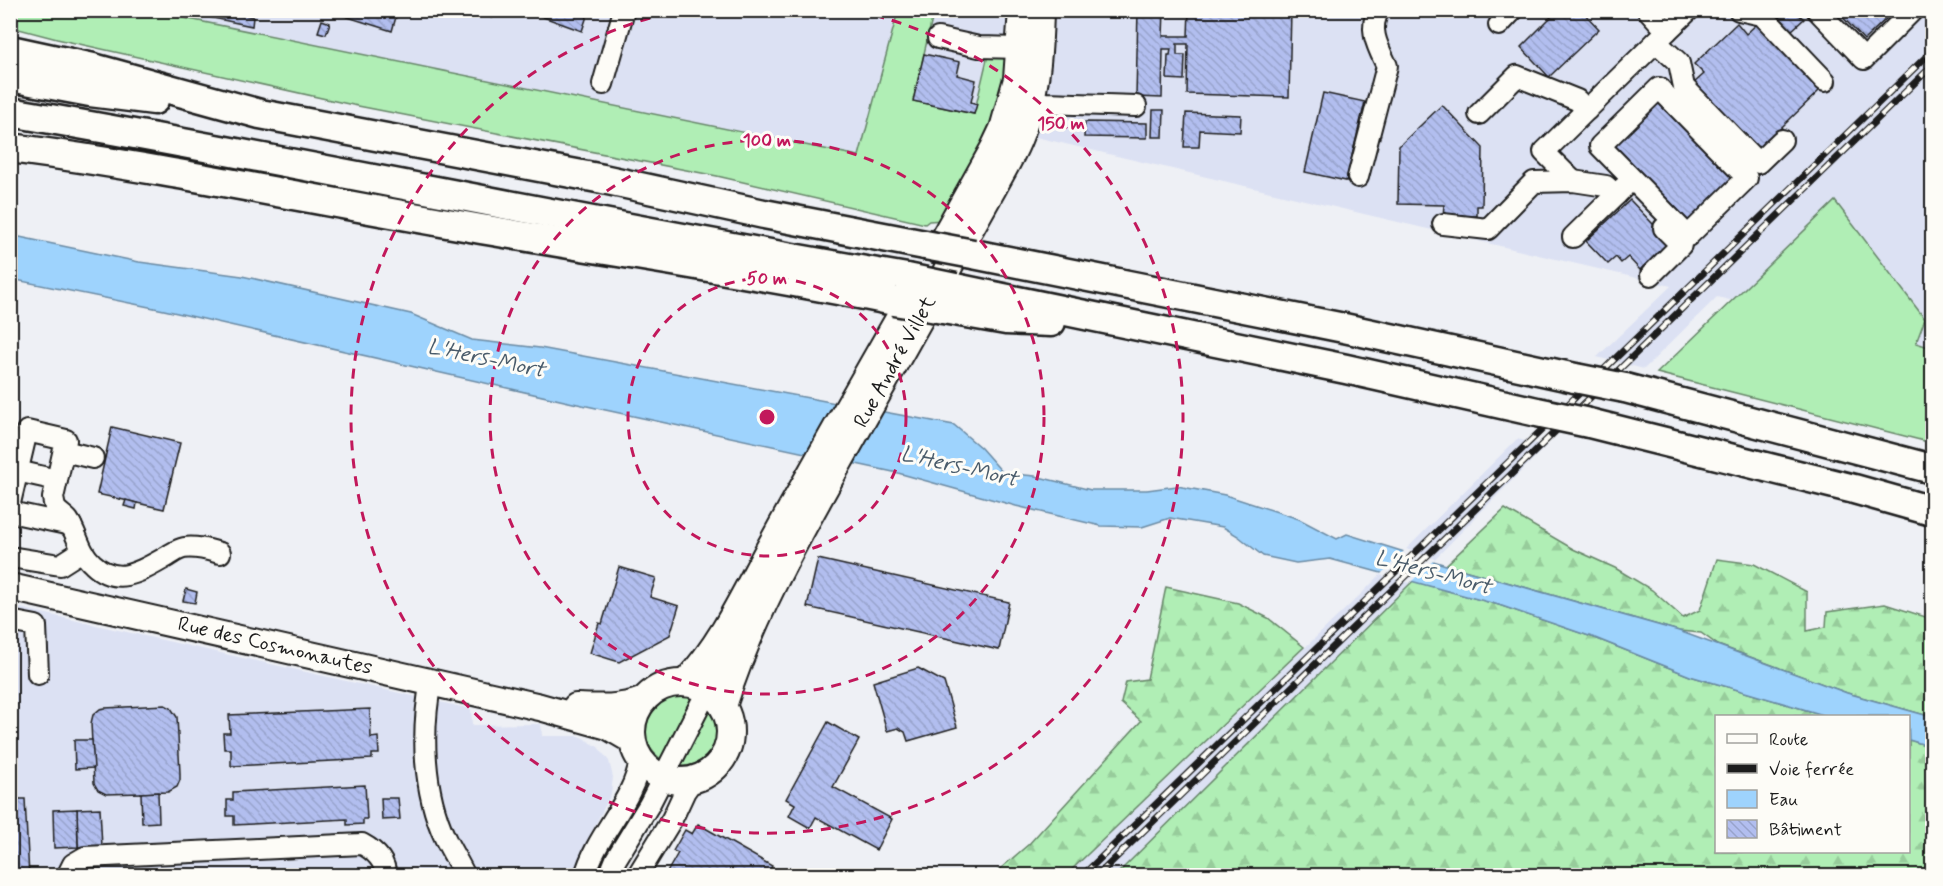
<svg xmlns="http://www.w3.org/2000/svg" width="1943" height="886" font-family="Mynerve,sans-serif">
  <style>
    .built { fill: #dce1f3 }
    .grass { fill: #b0eeb5; stroke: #668568; stroke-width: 1.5 }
    .forest { fill: url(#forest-firs); stroke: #668568; stroke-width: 1.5 }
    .water { fill: #9ed3fd; stroke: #6a8aa3; stroke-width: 1.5 }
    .pier { fill: #eef0f5 }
    .building { fill: url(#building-back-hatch); stroke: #1c1c1c; stroke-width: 1.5 }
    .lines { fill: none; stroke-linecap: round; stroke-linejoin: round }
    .minor-casing { stroke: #1c1c1c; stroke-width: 24 }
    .major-casing { stroke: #1c1c1c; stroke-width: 30 }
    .highway-casing { stroke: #1c1c1c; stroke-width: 33 }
    .minor { stroke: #fdfcf7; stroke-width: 20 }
    .major { stroke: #fdfcf7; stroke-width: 26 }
    .highway { stroke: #fdfcf7; stroke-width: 28 }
    .rail-casing { stroke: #1c1c1c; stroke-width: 7 }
    .rail { stroke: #fdfcf7; stroke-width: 4.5; stroke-dasharray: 14; stroke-linecap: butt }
    .highway-bridge-casing { stroke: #1c1c1c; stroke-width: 33; stroke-linecap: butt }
    .highway-bridge { stroke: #fdfcf7; stroke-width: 28 }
    .ring { fill: none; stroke: #c2185b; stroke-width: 3; stroke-dasharray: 10 8 }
    .labels { text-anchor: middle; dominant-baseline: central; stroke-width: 6; stroke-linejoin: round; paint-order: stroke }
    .street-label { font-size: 21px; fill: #1c1c1c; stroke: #fdfcf7 }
    .water-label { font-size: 22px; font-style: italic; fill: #4a5c6b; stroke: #fdfcf7 }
    .centre { fill: #c2185b; stroke: #fdfcf7; stroke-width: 3 }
    .ring-label { font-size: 18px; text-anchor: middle; font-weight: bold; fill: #c2185b; stroke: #fdfcf7; stroke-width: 6; stroke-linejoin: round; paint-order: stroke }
  </style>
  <defs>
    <pattern id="forest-firs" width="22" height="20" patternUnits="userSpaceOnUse" patternTransform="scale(1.5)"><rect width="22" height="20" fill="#b0eeb5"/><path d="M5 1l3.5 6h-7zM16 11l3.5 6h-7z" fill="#97cc9b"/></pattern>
    <pattern id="building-back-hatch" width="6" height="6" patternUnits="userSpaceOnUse" patternTransform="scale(1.5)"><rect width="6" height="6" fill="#b2beef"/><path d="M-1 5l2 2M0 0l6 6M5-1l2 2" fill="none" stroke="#98a3cc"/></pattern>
  </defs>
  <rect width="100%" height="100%" fill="#eef0f5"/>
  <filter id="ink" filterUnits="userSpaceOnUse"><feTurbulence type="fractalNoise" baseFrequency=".0167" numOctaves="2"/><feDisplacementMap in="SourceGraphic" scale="12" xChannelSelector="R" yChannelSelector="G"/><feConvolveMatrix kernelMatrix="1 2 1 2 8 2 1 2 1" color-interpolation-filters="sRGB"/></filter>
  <g filter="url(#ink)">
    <!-- built -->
    <g class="built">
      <path d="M150 11H1932V348L1717 297 1644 369 1597 357 1671 286 980 124 941 173Z"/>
      <path d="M1517 439 1546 446 1337 658 1115 875 1066 876 1360 595Z"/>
      <path d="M11 606 471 709 472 725 541 724 542 736H580L598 747 609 761 613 777 611 794 583 849 575 875 11 876Z"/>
    </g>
    <!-- grass -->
    <g class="grass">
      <path d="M10 11H150L859 156 898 11H915L933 15 913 101 974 114 988 55 1012 57 1002 110 943 220 929 221 925 224 717 176 353 105 57 39 11 27Z"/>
      <path d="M1835 201 1925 319 1916 343 1932 348V443L1657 373Z"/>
      <path d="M678 695 694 697 664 761C633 742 645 704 678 695Z"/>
      <path d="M708 706C729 735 711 770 674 766Z"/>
    </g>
    <!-- forest -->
    <g class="forest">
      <path d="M1505 509 1573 549 1615 568 1652 590 1683 618 1700 610 1717 559 1754 564 1807 592V631L1826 627 1827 612 1885 604 1932 619V717L1847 693 1718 645 1701 633 1679 631 1446 565Z"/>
      <path d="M1413 581 1499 605 1595 638 1690 676 1827 716H1716V852H1908L1909 740 1932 747V875L1115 876Z"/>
      <path d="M1166 587 1238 603 1268 618 1304 647 1066 875H993L1029 844 1141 721 1121 703 1126 682 1147 679Z"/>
    </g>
    <!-- water -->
    <path class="water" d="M10 235 139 262 242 276 411 314 472 340 540 348 954 425 981 448 1003 473 1035 476 1091 490H1147L1177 486 1225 495 1299 519 1337 539 1347 534 1446 565 1679 631 1847 693 1932 717V747L1909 740 1908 716H1827L1690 676 1595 638 1499 605 1330 559 1296 563 1263 556 1238 536 1223 527 1170 518 1142 527 1101 526 1016 506 898 473 573 403 164 310 11 279Z"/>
    <!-- pier -->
    <path class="pier" d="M1406 549 1435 559 1410 583 1380 575Z"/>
    <!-- building -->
    <g class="building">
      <path d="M175 10H204L203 16Z"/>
      <path d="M209 10H221L253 17 252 26 208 17Z"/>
      <path d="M335 10H398L392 31 335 13Z"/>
      <path d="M471 10H494L492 18Z"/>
      <path d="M524 10H589L582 31Z"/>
      <path d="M1138 10H1164L1163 36H1188L1189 10H1291L1289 97 1187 94 1188 44H1177V55H1185L1184 80 1167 79 1168 55H1170L1171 49H1163L1162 98 1136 97Z"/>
      <path d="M1558 10H1581L1599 29 1549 77 1521 47Z"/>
      <path d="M1771 10H1800L1798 14 1804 19 1791 31Z"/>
      <path d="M1836 10H1895L1864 40Z"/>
      <path d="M322 20 330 23 326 34 318 32Z"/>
      <path d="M1737 23 1746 34 1757 24 1820 90 1758 150 1694 83 1704 74 1694 64Z"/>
      <path d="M924 54 960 62 957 75 976 80 971 102 977 104 974 114 913 101Z"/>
      <path d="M1323 93 1365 102 1346 181 1305 172Z"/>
      <path d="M1659 98 1737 179 1688 225 1611 145Z"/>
      <path d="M1442 105 1483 148 1482 206H1477V216H1443L1444 205 1398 204 1399 146Z"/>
      <path d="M1153 110H1164L1163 137H1152Z"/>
      <path d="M1186 113 1241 115 1240 132 1200 130 1199 147H1184Z"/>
      <path d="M1085 122 1147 123V138L1084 137Z"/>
      <path d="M1630 200 1673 245 1651 266 1648 262 1640 270 1628 257 1621 263 1616 257 1608 264 1586 241Z"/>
      <path d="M112 427 180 443 164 509 97 494Z"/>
      <path d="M126 500 137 503 136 509 124 506Z"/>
      <path d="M818 559 1009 602 999 650 807 607Z"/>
      <path d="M619 567 656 578 650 597 679 606 670 635 619 662 590 653 599 623 602 624Z"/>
      <path d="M186 589 197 592 195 603 183 601Z"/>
      <path d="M918 668 944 682 957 727 908 741 905 732 898 728 887 731 873 682Z"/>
      <path d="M165 705 171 708 177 717 180 773V780L177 787 168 792 141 793 106 794 98 790 94 783 91 723 93 715 100 709 105 708Z"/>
      <path d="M370 709 371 738 378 737 379 754H372V759L231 766V749H224L223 733H230L229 715Z"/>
      <path d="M828 722 859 740 833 787 892 819 876 850 816 817 810 828 789 816 795 804 786 799Z"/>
      <path d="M74 740H92L94 768 75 769Z"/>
      <path d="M365 785 367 819H363V824L347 825V819L234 825V816H227V800H233V792Z"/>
      <path d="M158 792 159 822 142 823 141 793Z"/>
      <path d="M381 798H398L400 819 382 820Z"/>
      <path d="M10 799H25L29 876H10Z"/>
      <path d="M100 808 102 847H78L77 809Z"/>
      <path d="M77 809 78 847 54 848 53 810Z"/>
      <path d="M698 824 772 866 767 876H717L708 871 705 876H665L678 853 673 851 685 830 692 834Z"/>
      <path d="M371 869V876H266V874Z"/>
    </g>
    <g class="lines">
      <defs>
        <g id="minor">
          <path d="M1739 10 1762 15 1825 81"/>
          <path d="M1817 10 1864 59 1913 10"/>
          <path d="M1499 25 1513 10"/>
          <path d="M1667 31 1689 10"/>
          <path d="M938 38 979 47 1020 48"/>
          <path d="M1656 42 1679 63 1684 87 1758 163 1782 140"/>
          <path d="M603 84 624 10"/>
          <path d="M1659 88 1747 178 1688 236 1600 146Z"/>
          <path d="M1031 100 1045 103 1136 106"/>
          <path d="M1479 114 1517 76 1577 100 1587 110"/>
          <path d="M1358 177 1387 66C1379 49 1367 29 1379 10"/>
          <path d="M1573 181 1544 152 1667 31 1648 10"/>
          <path d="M1443 224 1488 229 1534 182 1573 181 1606 186 1616 195"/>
          <path d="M1573 237 1624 187"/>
          <path d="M1651 275 1681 245 1664 228"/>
          <path d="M64 451 93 458"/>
          <path d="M17 471 57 480"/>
          <path d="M10 503 27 431 66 440 53 498 55 508C59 513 64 516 68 520 78 535 79 552 93 564 118 588 143 570 168 556 173 553 178 549 184 548 196 546 209 550 220 553"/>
          <path d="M10 512 71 525"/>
          <path d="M10 557 60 565 82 551"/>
          <path d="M10 621 36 626 38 674"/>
          <path d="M431 681C421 732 423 791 445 838 451 851 459 863 465 876"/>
          <path d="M67 876 73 864 85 857 362 844C375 851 385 860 386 876"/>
          <path d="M585 876C596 834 634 802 640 760"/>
          <path d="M609 876 616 859 649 805 743 621"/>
          <path d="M637 876 672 819 685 791 693 780"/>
        </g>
        <g id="major">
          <path d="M937 250 994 148 1003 129 1017 79 1022 10"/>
          <path d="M10 587 540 707 608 726 632 740"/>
          <path d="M686 682C725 640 747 588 775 538 821 454 869 371 917 287"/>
          <circle cx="681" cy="732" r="49"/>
          <path d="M723 706C752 614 800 532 847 448 895 362 943 276 992 190 1001 173 1011 157 1018 140 1036 99 1039 55 1040 10"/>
          <path d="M576 707C599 708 621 709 642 701"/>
        </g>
        <g id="highway">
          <path d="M10 50 93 68 260 114 603 179 764 214 925 245"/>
          <path d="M10 77 90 92 154 100"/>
          <path d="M10 112C310 163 607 228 907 278"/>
          <path d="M10 148C165 168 317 201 470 227 611 252 753 272 894 301"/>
          <path d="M973 254 1344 328 1575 378"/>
          <path d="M955 288 1346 369 1537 412"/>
          <path d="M943 309 1006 320 1051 322"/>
          <path d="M1625 388 1932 469"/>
          <path d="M1589 423 1854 489 1932 511"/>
        </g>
      </defs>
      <!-- minor casing -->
      <use href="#minor" class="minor-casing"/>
      <!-- major casing -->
      <use href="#major" class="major-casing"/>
      <!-- highway casing -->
      <use href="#highway" class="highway-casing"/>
      <!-- minor -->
      <use href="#minor" class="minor"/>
      <!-- major -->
      <use href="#major" class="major"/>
      <!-- highway -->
      <use href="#highway" class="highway"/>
      <defs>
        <g id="rail">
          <path d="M1082 876 1932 51"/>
          <path d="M1097 876 1932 66"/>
        </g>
      </defs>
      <!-- rail casing -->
      <use href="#rail" class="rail-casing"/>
      <!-- rail -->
      <use href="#rail" class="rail"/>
      <defs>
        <g id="highway-bridge">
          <path d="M925 245 973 254"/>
          <path d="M907 278 955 288"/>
          <path d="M894 301 943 309"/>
          <path d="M1575 378 1625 388"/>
          <path d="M1537 412 1589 423"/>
        </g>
      </defs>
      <!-- highway-bridge casing -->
      <use href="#highway-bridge" class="highway-bridge-casing"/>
      <!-- highway-bridge -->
      <use href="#highway-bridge" class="highway-bridge"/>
    </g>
  </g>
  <!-- distance rings -->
  <g class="ring">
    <circle cx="767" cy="417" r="139"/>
    <circle cx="767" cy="417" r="277"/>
    <path d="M857 11A416 416 0 1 1 677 11"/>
  </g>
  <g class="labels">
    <!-- street labels -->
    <g class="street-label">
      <text transform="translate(895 362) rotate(-61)">Rue André Villet</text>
      <text transform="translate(275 646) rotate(13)">Rue des Cosmonautes</text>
    </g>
    <!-- water labels -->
    <g class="water-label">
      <text transform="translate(486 359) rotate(12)">L'Hers-Mort</text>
      <text transform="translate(959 467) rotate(13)">L'Hers-Mort</text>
      <text transform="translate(1433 573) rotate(15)">L'Hers-Mort</text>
    </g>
  </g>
  <circle cx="767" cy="417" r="9" class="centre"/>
  <g class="ring-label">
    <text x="1061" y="129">150 m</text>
    <text x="767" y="146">100 m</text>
    <text x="767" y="284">50 m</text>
  </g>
  <!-- margin -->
  <rect width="1943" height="886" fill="none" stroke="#fdfcf7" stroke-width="36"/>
  <rect x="18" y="18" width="1907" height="850" fill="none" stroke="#1c1c1c" stroke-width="2" filter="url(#ink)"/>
  <!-- legend -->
  <rect x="1715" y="715" width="195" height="138" fill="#fdfcf7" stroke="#a3a29f" stroke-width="1.5"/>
  <rect x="1727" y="734" width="30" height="9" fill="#fdfcf7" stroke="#a3a29f" stroke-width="1.5"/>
  <text x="1769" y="745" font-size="18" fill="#1c1c1c">Route</text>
  <rect x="1727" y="764" width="30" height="9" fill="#1c1c1c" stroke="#a3a29f" stroke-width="1.5"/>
  <text x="1769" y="775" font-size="18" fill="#1c1c1c">Voie ferrée</text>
  <rect x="1727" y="790" width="30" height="18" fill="#9ed3fd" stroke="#a3a29f" stroke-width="1.5"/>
  <text x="1769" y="805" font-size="18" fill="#1c1c1c">Eau</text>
  <rect x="1727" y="820" width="30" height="18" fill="url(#building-back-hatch)" stroke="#a3a29f" stroke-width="1.5"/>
  <text x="1769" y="835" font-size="18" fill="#1c1c1c">Bâtiment</text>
</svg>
